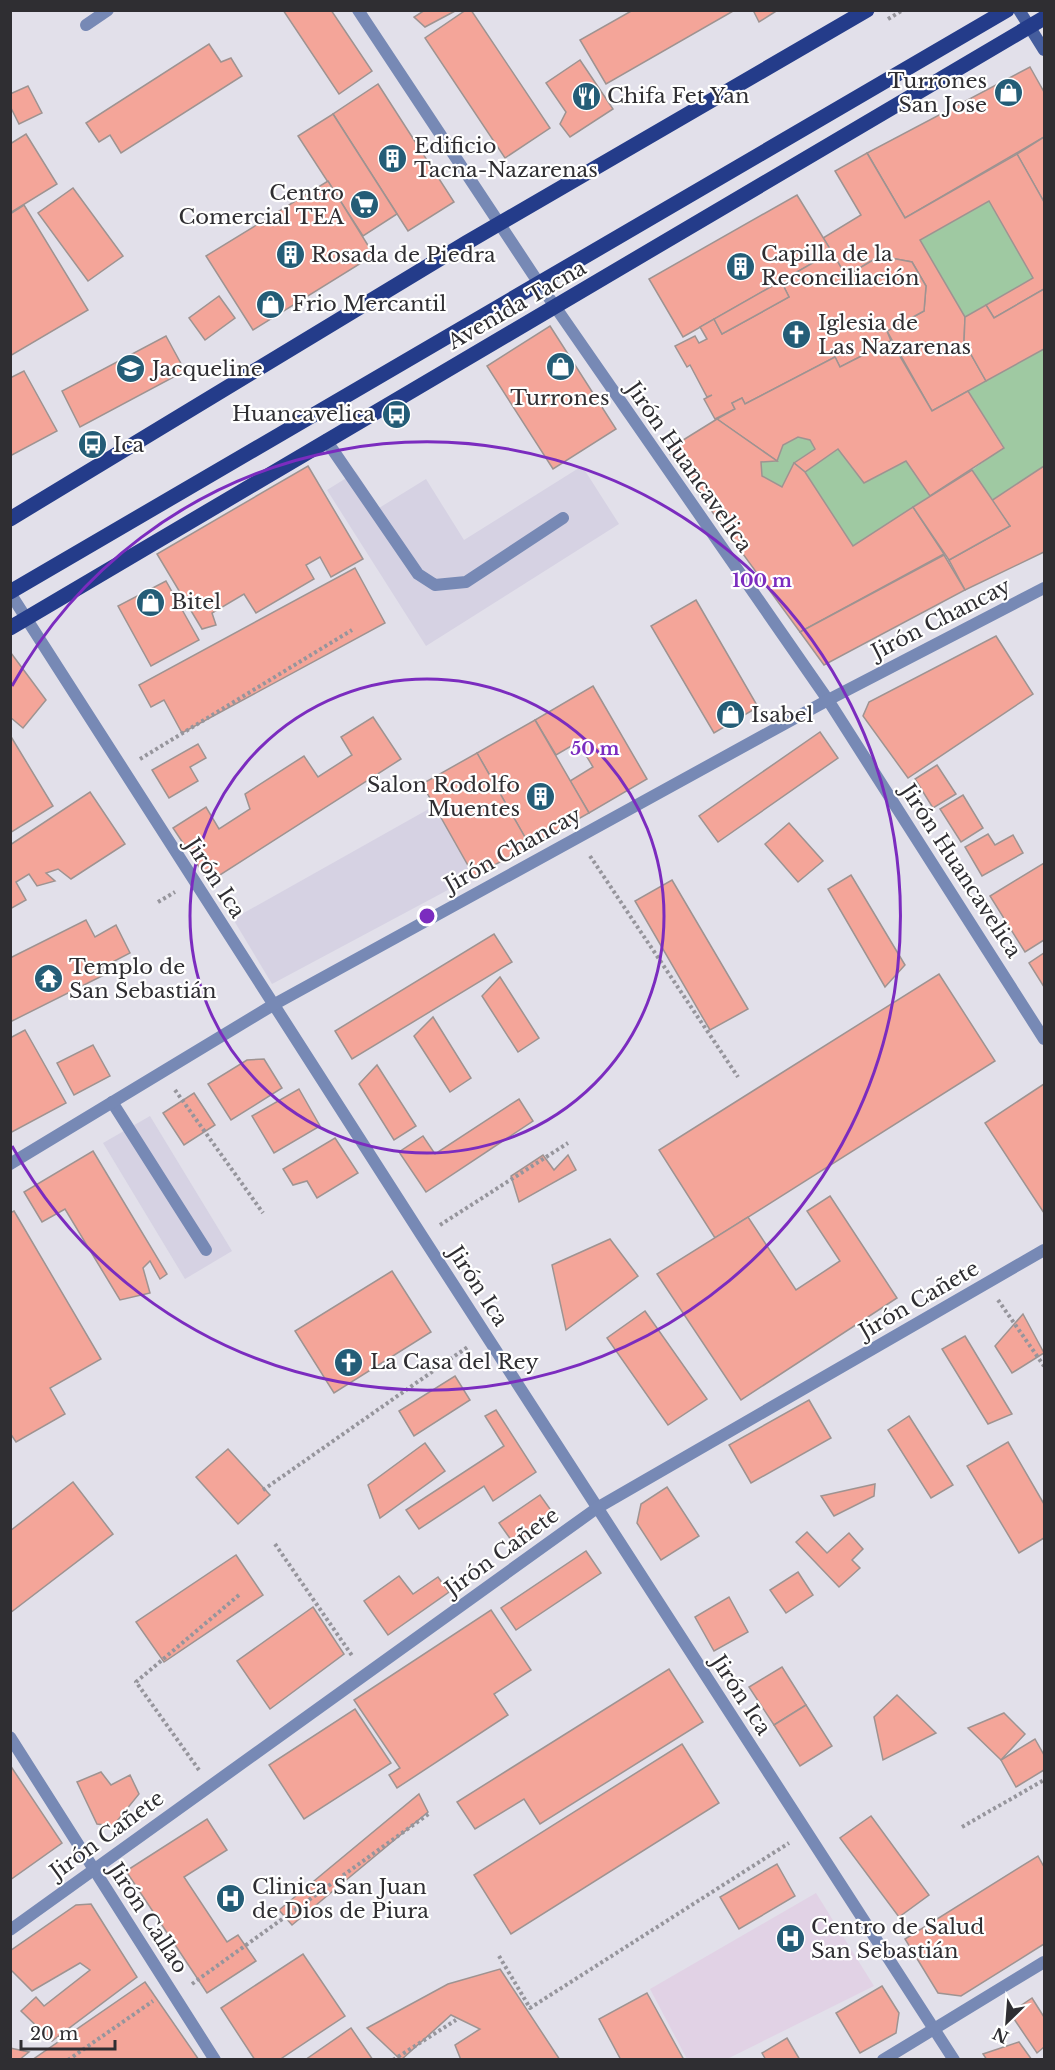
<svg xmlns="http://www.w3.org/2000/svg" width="1055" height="2070" font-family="'Libre Baskerville',serif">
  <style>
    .built { fill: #d6d2e3 }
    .medical { fill: #e1d2e5 }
    .green { fill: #9fc9a2 }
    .building { fill: #f4a599; stroke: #9e9391; stroke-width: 1.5 }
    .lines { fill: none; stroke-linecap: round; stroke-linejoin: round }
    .path { stroke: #96959c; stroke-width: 4; stroke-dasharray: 3 3; stroke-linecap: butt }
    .service { stroke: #7789b5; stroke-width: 12 }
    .minor { stroke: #7789b5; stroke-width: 12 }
    .secondary { stroke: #455d9d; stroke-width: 12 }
    .primary { stroke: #243c8a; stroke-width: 15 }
    .ring { fill: none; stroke: #7b2cbf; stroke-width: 3 }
    .labels { text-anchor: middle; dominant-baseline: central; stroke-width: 4.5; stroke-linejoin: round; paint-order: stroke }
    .poi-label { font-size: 21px; fill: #2f2e32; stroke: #fff; text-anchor: start }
    .street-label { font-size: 21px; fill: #2f2e32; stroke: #fff }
    .centre { fill: #7b2cbf; stroke: #fff; stroke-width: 3 }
    .ring-label { font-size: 18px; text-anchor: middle; font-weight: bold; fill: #7b2cbf; stroke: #fff; stroke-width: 4.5; stroke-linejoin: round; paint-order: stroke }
  </style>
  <rect width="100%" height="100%" fill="#e2e0ea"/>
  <!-- built -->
  <g class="built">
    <path d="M582 466 619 524 426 646 327 490 356 472 379 508 426 479 464 540Z"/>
    <path d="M434 806 474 876 272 984 233 919Z"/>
    <path d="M150 1116 232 1251 185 1279 103 1143Z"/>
  </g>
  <!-- medical -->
  <path class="medical" d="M816 1893 874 1986 727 2059H687L650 1989Z"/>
  <!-- green -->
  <g class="green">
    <path d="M989 201 1033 278 965 317 920 240Z"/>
    <path d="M1044 349V466L991 501 972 470 1004 447 968 391Z"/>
    <path d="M798 437 810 440 815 449 794 463 782 487 762 476 761 462 777 461 783 445Z"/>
    <path d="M838 449 864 483 906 461 930 496 853 546 805 472Z"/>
  </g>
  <!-- building -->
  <g class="building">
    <path d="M283 10H331L372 71 339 94Z"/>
    <path d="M425 10H457L425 27 414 17Z"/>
    <path d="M466 10H471L550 128 505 158 425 38Z"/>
    <path d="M633 10H735L606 84 580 40Z"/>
    <path d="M753 10H778L759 22Z"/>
    <path d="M209 44 221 62 231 58 242 76 121 153 110 135 99 142 86 123Z"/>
    <path d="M580 60 613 109 570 137 560 124 566 112 546 83Z"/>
    <path d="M1030 67 1044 92V137L905 218 867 153Z"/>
    <path d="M378 84 454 202 408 231 333 114Z"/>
    <path d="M28 86 42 113 19 124 10 106V94Z"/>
    <path d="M333 114 397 214 363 236 298 136Z"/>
    <path d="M26 134 57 184 10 213V144Z"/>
    <path d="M1044 137V202L1017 154Z"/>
    <path d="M867 153 905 218 1017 154 1044 202V289L994 318 986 305 1033 278 989 201 920 240 965 317 964 342 986 381 932 411 887 331 924 311 926 286 912 262 880 256 846 276 823 238 861 215 835 171Z"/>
    <path d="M328 181 374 255 253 330 206 256Z"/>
    <path d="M73 188 123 256 88 281 38 213Z"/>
    <path d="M797 195 832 252 683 337 649 279Z"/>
    <path d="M24 205 88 310 10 356V214Z"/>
    <path d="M832 252 846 276 880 256 912 262 926 286 924 311 887 331 891 341 840 367 835 357 745 404 742 398 732 403 735 409 715 419 704 399 712 395 707 397 690 365 687 367 675 346 695 336 699 343 707 339 700 327 714 319 722 334 789 297 781 281Z"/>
    <path d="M781 281 789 297 722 334 714 319Z"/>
    <path d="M1044 289V349L986 381 964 342 965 317 986 305 994 318Z"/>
    <path d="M219 296 235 318 205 340 189 318Z"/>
    <path d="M550 326 616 429 553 469 487 366Z"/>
    <path d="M166 336 185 371 80 427 62 391Z"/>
    <path d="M891 341 932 411 968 391 1004 448 930 496 906 461 864 483 838 449 805 472 794 463 815 449 810 440 798 437 783 445 777 461 717 419 735 409 732 403 742 398 745 404 835 357 840 367Z"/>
    <path d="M24 371 57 431 10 456V378Z"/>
    <path d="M717 419 777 461 761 462 762 476 782 487 794 463 805 472 853 546 913 507 944 554 800 632 667 450Z"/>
    <path d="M308 466 363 559 331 577 320 557 306 565 314 579 256 613 244 594 212 613 216 625 202 629 157 554Z"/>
    <path d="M1044 466V552L965 590 949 560 1010 526 991 501Z"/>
    <path d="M972 470 1010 526 949 560 913 507Z"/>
    <path d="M944 555 965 590 824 665 800 632Z"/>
    <path d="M355 568 385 623 182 733 164 700 151 707 139 685Z"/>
    <path d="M166 581 199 640 151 666 118 606Z"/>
    <path d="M696 600 758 707 714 733 651 626Z"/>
    <path d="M996 636 1033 694 908 778 863 716 869 702Z"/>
    <path d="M11 653 46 700 23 728 10 717Z"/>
    <path d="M593 686 647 779 589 813 570 781 593 767 578 742 556 755 535 720Z"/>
    <path d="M373 717 401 759 209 882 173 828 206 807 219 829 250 809 245 794 304 756 318 777 352 755 341 737Z"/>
    <path d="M535 720 589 813 530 846 477 753Z"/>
    <path d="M820 732 838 758 718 842 699 816Z"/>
    <path d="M10 735 53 806 10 833Z"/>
    <path d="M198 744 206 758 190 767 198 781 169 798 152 770Z"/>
    <path d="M477 753 530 846 474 876 422 784Z"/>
    <path d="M937 765 956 794 933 808 915 779Z"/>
    <path d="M90 792 125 844 71 879 58 869 46 873 55 881 37 886 29 874 16 882 26 900 10 909V845Z"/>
    <path d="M963 795 983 828 961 842 940 809Z"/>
    <path d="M789 823 823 861 798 882 765 844Z"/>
    <path d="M988 834 995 845 1013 835 1023 853 982 876 965 847Z"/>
    <path d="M1044 863V940L1025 952 990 896Z"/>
    <path d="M851 875 905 965 885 987 828 889Z"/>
    <path d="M672 880 748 1009 710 1030 635 901Z"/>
    <path d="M86 920 95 937 116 925 130 953 101 968 106 974 10 1022V958Z"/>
    <path d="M494 934 512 962 352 1059 335 1031Z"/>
    <path d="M1044 953V987L1029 963Z"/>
    <path d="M939 974 995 1061 715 1238 659 1150Z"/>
    <path d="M500 977 539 1038 518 1052 482 996Z"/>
    <path d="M433 1017 471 1078 450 1092 414 1036Z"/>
    <path d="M25 1030 66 1103 10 1133V1038Z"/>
    <path d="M93 1045 110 1076 74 1095 57 1063Z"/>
    <path d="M264 1059 282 1088 231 1120 208 1084 247 1060Z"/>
    <path d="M377 1065 416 1126 394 1140 359 1084Z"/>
    <path d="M1044 1084V1213L985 1123Z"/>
    <path d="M299 1089 320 1126 274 1153 252 1116Z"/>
    <path d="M194 1093 215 1125 184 1145 163 1113Z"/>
    <path d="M519 1099 533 1121 426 1192 399 1152 423 1136 435 1154Z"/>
    <path d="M335 1138 358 1173 317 1198 307 1181 293 1185 283 1169Z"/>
    <path d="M93 1151 167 1274 160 1279 150 1261 143 1268 150 1293 120 1300 65 1209 42 1222 24 1192Z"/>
    <path d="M543 1155 554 1170 568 1155 576 1170 519 1202 511 1176Z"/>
    <path d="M830 1196 897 1298 741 1400 657 1274 748 1217 796 1290 840 1261 807 1211Z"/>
    <path d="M14 1211 101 1359 50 1388 65 1414 16 1442 10 1433V1213Z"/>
    <path d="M610 1239 638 1276 566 1330 552 1265Z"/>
    <path d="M392 1271 431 1332 334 1393 295 1331Z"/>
    <path d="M645 1311 707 1399 668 1425 607 1338Z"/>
    <path d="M1023 1314 1044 1353 1012 1373 995 1346Z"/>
    <path d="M965 1336 1012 1414 988 1424 942 1349Z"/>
    <path d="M455 1376 470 1400 414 1436 399 1411Z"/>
    <path d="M809 1400 831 1438 751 1483 729 1445Z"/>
    <path d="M496 1410 536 1472 493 1501 484 1486 419 1529 406 1510 504 1446 485 1416Z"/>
    <path d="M909 1416 953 1485 931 1498 888 1430Z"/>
    <path d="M1008 1442 1044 1504V1538L1019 1553 967 1466Z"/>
    <path d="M425 1443 445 1471 380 1518 368 1485Z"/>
    <path d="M228 1449 270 1495 238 1524 196 1477Z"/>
    <path d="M73 1482 113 1534 10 1613V1531Z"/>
    <path d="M875 1484 874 1496 834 1516 821 1496Z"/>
    <path d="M667 1487 699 1536 661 1560 637 1523 641 1504Z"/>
    <path d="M540 1495 555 1516 514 1544 499 1523Z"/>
    <path d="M807 1532 827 1553 849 1533 863 1549 852 1560 860 1568 839 1587 796 1542Z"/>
    <path d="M586 1551 601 1573 516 1630 501 1608Z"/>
    <path d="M236 1555 263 1595 164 1662 136 1622Z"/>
    <path d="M798 1572 813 1595 786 1613 770 1590Z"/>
    <path d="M399 1576 413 1594 438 1577 449 1592 388 1635 364 1601Z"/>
    <path d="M729 1597 748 1632 714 1651 695 1617Z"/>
    <path d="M313 1607 344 1654 270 1709 237 1661Z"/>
    <path d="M491 1610 531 1670 494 1694 508 1715 397 1788 389 1775 400 1768 354 1700Z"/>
    <path d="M782 1667 806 1705 774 1725 749 1687Z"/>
    <path d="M669 1669 703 1722 540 1824 524 1799 475 1829 457 1802Z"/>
    <path d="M897 1695 936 1733 883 1760 874 1717Z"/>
    <path d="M806 1705 832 1746 800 1766 774 1725Z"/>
    <path d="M355 1709 391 1763 304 1819 269 1765Z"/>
    <path d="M1004 1713 1025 1734 1001 1760 968 1728Z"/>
    <path d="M1035 1739 1044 1755V1770L1016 1787 1001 1760Z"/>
    <path d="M682 1744 719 1803 511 1934 474 1875Z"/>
    <path d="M10 1765 62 1843 10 1880Z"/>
    <path d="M101 1772 111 1785 130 1775 139 1794 113 1826 97 1824 77 1782Z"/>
    <path d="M419 1794 428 1812 292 1925 279 1910Z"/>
    <path d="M871 1816 929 1895 899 1917 840 1838Z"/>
    <path d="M207 1819 227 1850 184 1877 227 1942 238 1935 256 1961 207 1993 126 1871Z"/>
    <path d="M1038 1856 1044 1867V1944L961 1996 938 1993 905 1939Z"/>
    <path d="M777 1864 795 1896 739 1929 720 1897Z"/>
    <path d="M91 1904 137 1977 52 2041 21 2011 36 1997 44 2006 90 1970 80 1963 32 1991 10 1969V1951L76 1905Z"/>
    <path d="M303 1954 345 2016 279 2060H255L221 2008Z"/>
    <path d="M500 1969 560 2060H461L455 2045 480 2029 451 2015 401 2060 367 2028 448 1984Z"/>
    <path d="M145 1982 199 2060H32Z"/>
    <path d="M882 1986 899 2013 896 2033 860 2053 836 2013Z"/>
    <path d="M647 1993 684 2060H621L599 2019Z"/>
    <path d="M1032 1998 1044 2017V2047L1037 2053 1010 2013Z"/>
    <path d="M351 2028 373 2060H305Z"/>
    <path d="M787 2038 800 2060H766L762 2053Z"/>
    <path d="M1019 2042 1032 2060H987L983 2054Z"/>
    <path d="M10 2048 29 2052 19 2060H10Z"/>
  </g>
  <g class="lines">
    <!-- path -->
    <g class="path">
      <path d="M888 19 903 10"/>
      <path d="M140 759 352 630"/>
      <path d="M590 856 738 1077"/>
      <path d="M158 902 175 892"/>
      <path d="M175 1090 263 1213"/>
      <path d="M440 1225 568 1143"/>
      <path d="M998 1300 1044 1366"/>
      <path d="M263 1490 469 1346"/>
      <path d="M275 1544 353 1657"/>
      <path d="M199 1770 136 1682 239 1595"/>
      <path d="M962 1827 1044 1780"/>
      <path d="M499 1956 530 2008 789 1843"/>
      <path d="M192 1984 430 1813"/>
      <path d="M68 2060 153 2001"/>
      <path d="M393 2060 456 2020"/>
    </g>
    <!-- service -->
    <g class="service">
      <path d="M86 25 108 10"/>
      <path d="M326 440 418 574 435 585 466 582 563 518"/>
      <path d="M112 1102 206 1250"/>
    </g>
    <!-- minor -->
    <g class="minor">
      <path d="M358 10 538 282 828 700 1044 1039"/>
      <path d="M10 593 422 1236 954 2060"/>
      <path d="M10 1164 273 1005 828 700 1044 588"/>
      <path d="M10 1737 215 2060"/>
      <path d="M10 1930 597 1508 1044 1250"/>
      <path d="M883 2060 1044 1962"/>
    </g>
    <!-- secondary -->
    <path class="secondary" d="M1019 10 1044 50"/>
    <!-- primary -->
    <g class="primary">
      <path d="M10 519 466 243 867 10"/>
      <path d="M10 592 1007 10"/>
      <path d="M10 628 1044 18"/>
    </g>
  </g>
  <!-- distance rings -->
  <g class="ring">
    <circle cx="427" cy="916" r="237"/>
    <path d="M12 686A474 474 0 1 1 12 1146"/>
  </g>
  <!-- icons -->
  <defs>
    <symbol id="shop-disc" viewBox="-11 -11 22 22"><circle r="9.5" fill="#245d77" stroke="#fff"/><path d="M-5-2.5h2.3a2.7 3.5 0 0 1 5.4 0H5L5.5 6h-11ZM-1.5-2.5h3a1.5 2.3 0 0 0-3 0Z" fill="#fff"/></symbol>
    <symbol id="restaurant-disc" viewBox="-11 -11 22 22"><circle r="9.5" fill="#245d77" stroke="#fff"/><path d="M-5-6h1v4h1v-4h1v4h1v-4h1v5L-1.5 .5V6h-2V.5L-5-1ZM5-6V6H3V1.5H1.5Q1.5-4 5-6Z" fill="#fff"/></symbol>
    <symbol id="building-disc" viewBox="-11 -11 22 22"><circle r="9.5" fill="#245d77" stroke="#fff"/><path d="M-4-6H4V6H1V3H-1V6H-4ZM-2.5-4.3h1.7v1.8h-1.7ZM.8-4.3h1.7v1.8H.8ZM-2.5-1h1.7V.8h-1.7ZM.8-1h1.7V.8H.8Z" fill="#fff"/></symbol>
    <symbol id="supermarket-disc" viewBox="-11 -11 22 22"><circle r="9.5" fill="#245d77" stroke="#fff"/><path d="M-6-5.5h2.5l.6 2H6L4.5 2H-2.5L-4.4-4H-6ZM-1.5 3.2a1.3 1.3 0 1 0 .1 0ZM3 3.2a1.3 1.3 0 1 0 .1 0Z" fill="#fff"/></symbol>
    <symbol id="church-disc" viewBox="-11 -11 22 22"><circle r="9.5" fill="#245d77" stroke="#fff"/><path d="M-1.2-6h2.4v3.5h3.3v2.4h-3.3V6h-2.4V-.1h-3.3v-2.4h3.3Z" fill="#fff"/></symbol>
    <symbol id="school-disc" viewBox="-11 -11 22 22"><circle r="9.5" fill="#245d77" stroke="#fff"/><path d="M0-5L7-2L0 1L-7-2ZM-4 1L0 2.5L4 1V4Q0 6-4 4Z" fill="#fff"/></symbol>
    <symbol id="bus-disc" viewBox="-11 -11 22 22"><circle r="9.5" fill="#245d77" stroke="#fff"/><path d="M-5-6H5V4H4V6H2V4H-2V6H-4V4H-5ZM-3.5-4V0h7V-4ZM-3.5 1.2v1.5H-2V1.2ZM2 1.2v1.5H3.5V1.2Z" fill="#fff"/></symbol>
    <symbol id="temple-disc" viewBox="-11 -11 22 22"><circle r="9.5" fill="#245d77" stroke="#fff"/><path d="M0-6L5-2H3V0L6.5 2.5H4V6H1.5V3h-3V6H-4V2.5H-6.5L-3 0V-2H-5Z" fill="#fff"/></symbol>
    <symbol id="hospital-disc" viewBox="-11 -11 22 22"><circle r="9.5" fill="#245d77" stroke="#fff"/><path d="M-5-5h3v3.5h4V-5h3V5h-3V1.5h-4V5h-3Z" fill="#fff"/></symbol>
  </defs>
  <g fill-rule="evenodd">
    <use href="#shop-disc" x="992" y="76" width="33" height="33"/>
    <use href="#restaurant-disc" x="570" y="80" width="33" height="33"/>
    <use href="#building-disc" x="376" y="142" width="33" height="33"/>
    <use href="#supermarket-disc" x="348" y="188" width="33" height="33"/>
    <use href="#building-disc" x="274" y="238" width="33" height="33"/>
    <use href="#building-disc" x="724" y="250" width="33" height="33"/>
    <use href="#shop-disc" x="254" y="288" width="33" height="33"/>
    <use href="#church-disc" x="780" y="318" width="33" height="33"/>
    <use href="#shop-disc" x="544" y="350" width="33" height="33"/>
    <use href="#school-disc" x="114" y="352" width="33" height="33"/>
    <use href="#bus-disc" x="380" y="398" width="33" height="33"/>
    <use href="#bus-disc" x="76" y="428" width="33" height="33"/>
    <use href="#shop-disc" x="134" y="586" width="33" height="33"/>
    <use href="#shop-disc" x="714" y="698" width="33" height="33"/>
    <use href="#building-disc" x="524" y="780" width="33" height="33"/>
    <use href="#temple-disc" x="32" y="962" width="33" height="33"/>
    <use href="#church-disc" x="332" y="1346" width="33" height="33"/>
    <use href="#hospital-disc" x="214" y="1882" width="33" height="33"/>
    <use href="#hospital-disc" x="774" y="1922" width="33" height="33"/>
  </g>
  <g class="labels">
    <!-- poi labels -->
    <g class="poi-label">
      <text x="987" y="81" text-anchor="end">Turrones<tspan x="987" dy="24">San Jose</tspan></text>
      <text x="607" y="96">Chifa Fet Yan</text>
      <text x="414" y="146">Edificio<tspan x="414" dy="24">Tacna-Nazarenas</tspan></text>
      <text x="344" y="193" text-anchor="end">Centro<tspan x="344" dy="24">Comercial TEA</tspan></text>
      <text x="761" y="254">Capilla de la<tspan x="761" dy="24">Reconciliación</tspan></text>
      <text x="311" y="255">Rosada de Piedra</text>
      <text x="292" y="304">Frio Mercantil</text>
      <text x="818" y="323">Iglesia de<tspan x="818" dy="24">Las Nazarenas</tspan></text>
      <text x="152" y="369">Jacqueline</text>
      <text x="560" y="398" text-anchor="middle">Turrones</text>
      <text x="375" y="414" text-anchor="end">Huancavelica</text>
      <text x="113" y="445">Ica</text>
      <text x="171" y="602">Bitel</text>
      <text x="751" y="715">Isabel</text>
      <text x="520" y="785" text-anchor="end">Salon Rodolfo<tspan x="520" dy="24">Muentes</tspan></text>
      <text x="69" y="967">Templo de<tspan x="69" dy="24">San Sebastián</tspan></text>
      <text x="370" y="1362">La Casa del Rey</text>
      <text x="252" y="1887">Clinica San Juan<tspan x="252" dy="24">de Dios de Piura</tspan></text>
      <text x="811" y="1927">Centro de Salud<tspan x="811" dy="24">San Sebastián</tspan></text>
    </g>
    <!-- street labels -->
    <g class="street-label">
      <text transform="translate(517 305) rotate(-30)">Avenida Tacna</text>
      <text transform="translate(689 467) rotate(55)">Jirón Huancavelica</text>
      <text transform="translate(941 619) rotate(-27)">Jirón Chancay</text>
      <text transform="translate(513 850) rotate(-29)">Jirón Chancay</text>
      <text transform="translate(961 871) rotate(57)">Jirón Huancavelica</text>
      <text transform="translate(215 878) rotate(57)">Jirón Ica</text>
      <text transform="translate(478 1286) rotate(57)">Jirón Ica</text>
      <text transform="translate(919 1300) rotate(-30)">Jirón Cañete</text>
      <text transform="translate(502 1552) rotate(-36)">Jirón Cañete</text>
      <text transform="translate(741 1695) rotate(57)">Jirón Ica</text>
      <text transform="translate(107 1835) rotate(-36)">Jirón Cañete</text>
      <text transform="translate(148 1918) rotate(57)">Jirón Callao</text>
    </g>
  </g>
  <circle cx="427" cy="916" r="9" class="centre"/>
  <g class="ring-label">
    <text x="762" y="587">100 m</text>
    <text x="595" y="755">50 m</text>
  </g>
  <!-- border -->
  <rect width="1055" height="2070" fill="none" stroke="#2f2e32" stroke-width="24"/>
  <!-- north arrow -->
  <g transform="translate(1007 2022) rotate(205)" stroke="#ffffff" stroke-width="4.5" paint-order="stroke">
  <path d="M0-4.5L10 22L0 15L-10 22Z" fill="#2f2e32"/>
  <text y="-9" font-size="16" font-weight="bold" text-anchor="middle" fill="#2f2e32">N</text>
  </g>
  <!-- scale -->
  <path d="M21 2040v9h94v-9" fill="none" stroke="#2f2e32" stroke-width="3"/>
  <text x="30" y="2040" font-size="18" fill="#2f2e32" stroke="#ffffff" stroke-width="4.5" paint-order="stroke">20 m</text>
</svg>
